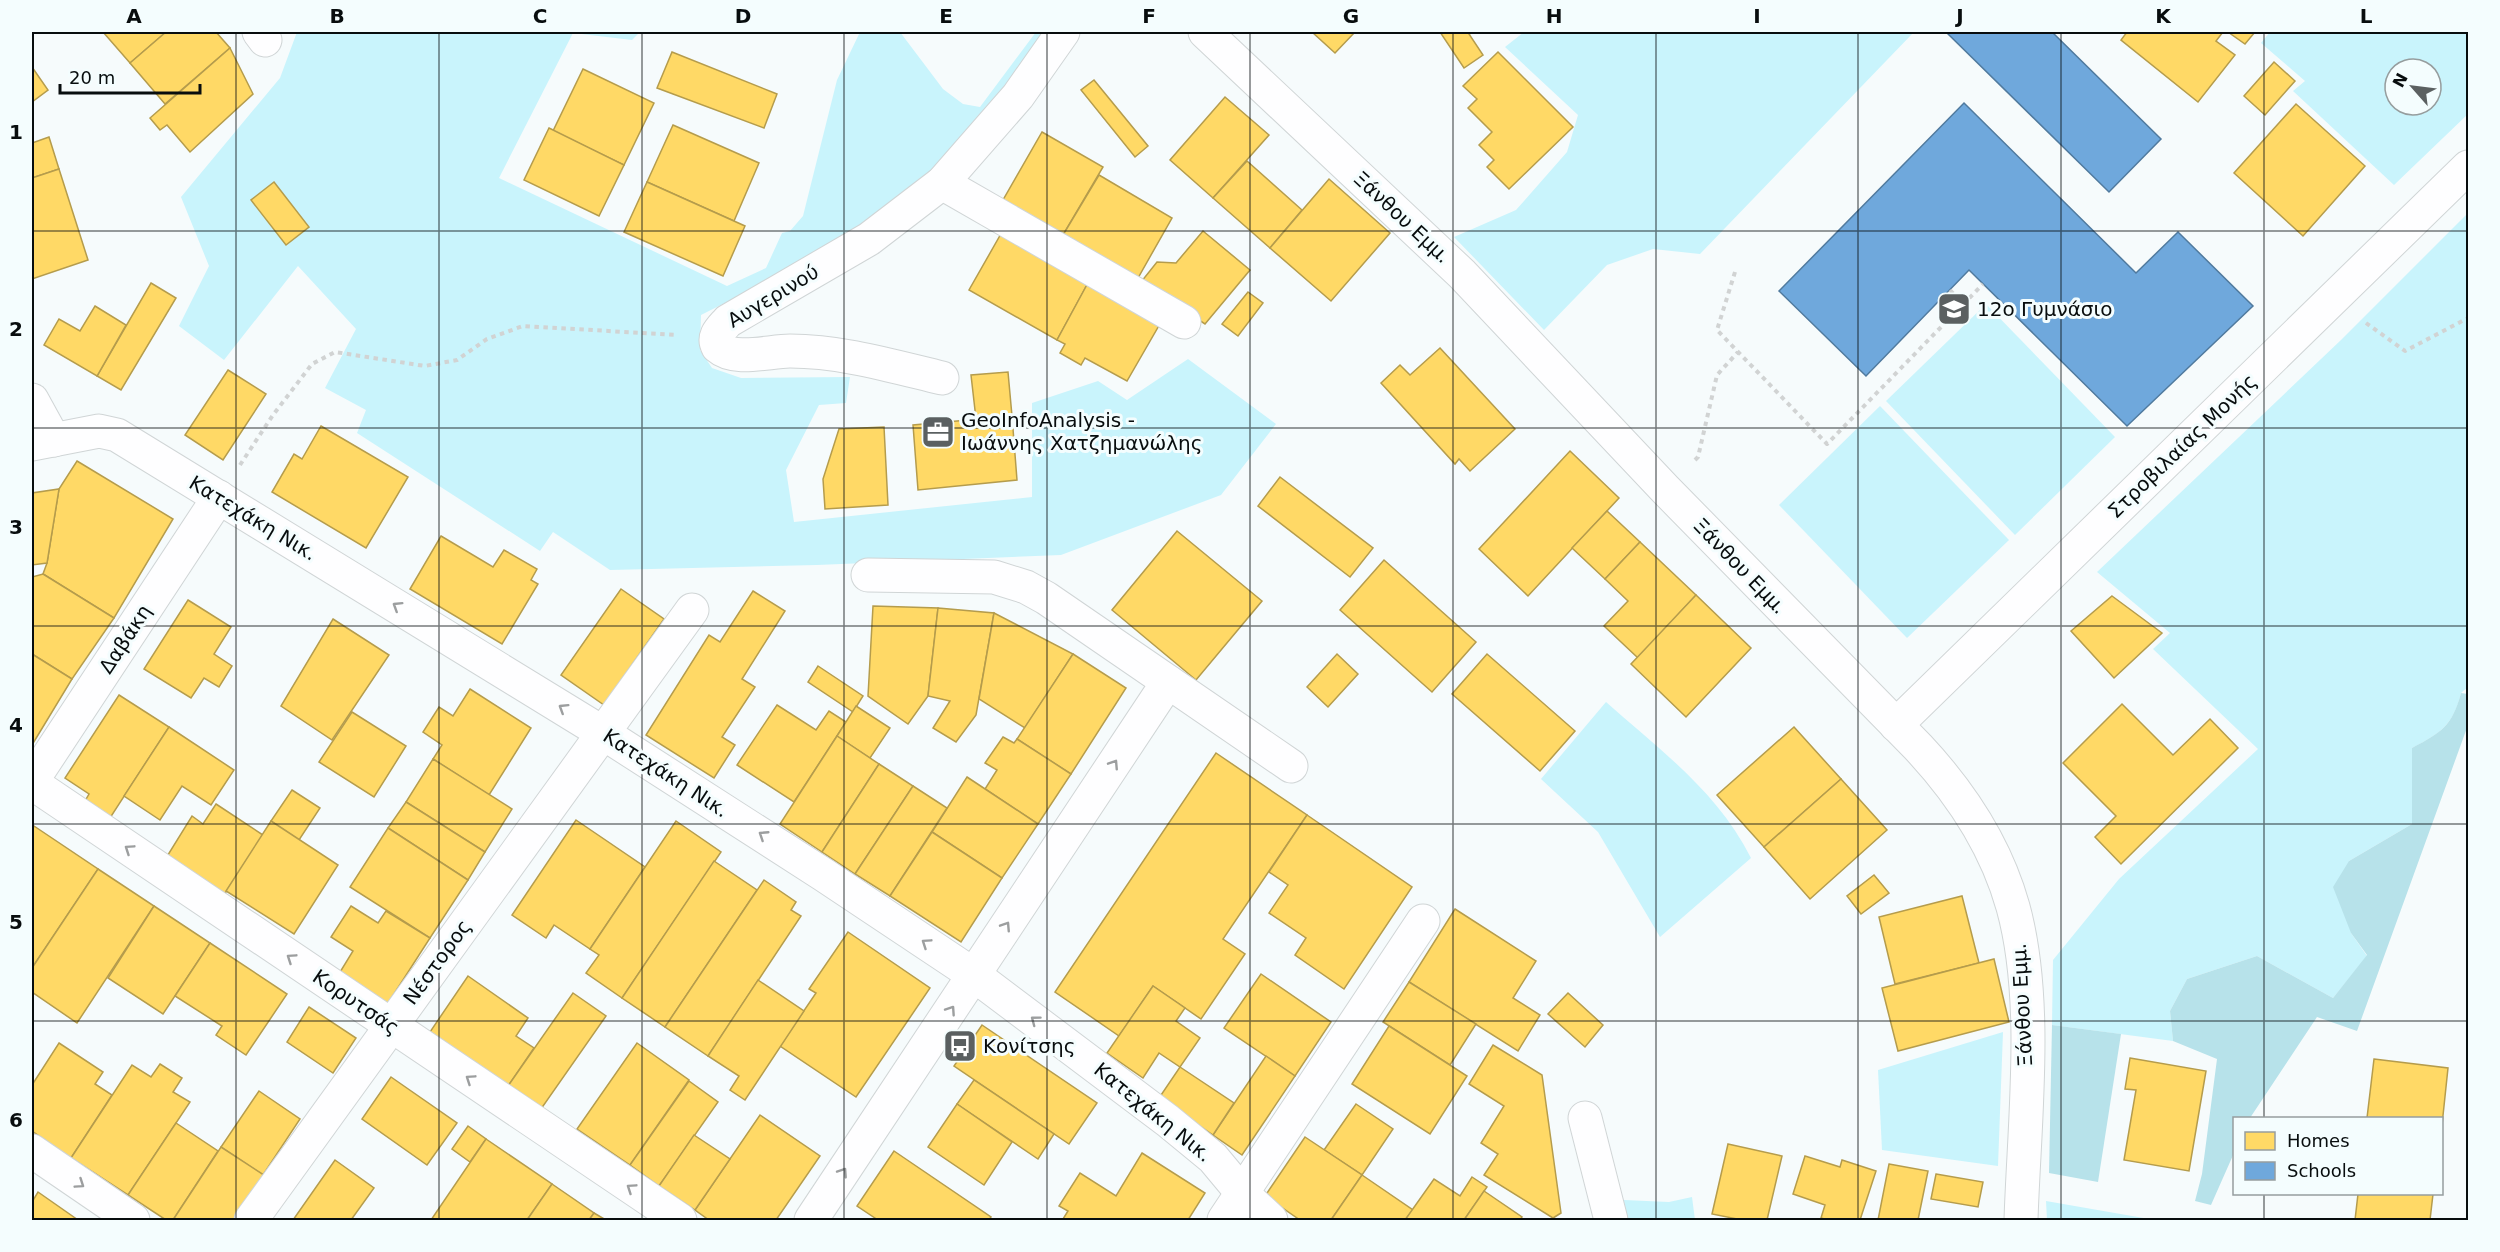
<svg xmlns="http://www.w3.org/2000/svg" width="2500" height="1252" font-family="'DejaVu Sans',sans-serif">
  <style>
    .green { fill: #c9f4fc; fill-rule: evenodd }
    .forest { fill: #b7e2ea }
    .homes { fill: #ffd966; stroke: #b59c4c; stroke-width: 1.5 }
    .schools { fill: #6fa8dc; stroke: #507a9e; stroke-width: 1.5 }
    .lines { fill: none; stroke-linecap: round; stroke-linejoin: round }
    .minor-casing { stroke: #d0d5d6; stroke-width: 35 }
    .path { stroke: #d1d3d3; stroke-width: 4; stroke-dasharray: 4.5 4.5; stroke-linecap: butt }
    .minor { stroke: #fefeff; stroke-width: 33 }
    .oneway { stroke: #9c9e9f }
    .grid { fill: none; stroke: #080d0e; stroke-width: 1.5; stroke-opacity: 0.55 }
    .labels { text-anchor: middle; dominant-baseline: central; stroke-width: 6; stroke-linejoin: round; paint-order: stroke }
    .street-label { font-size: 20px; fill: #080d0e; stroke: #f4fdfe }
    .poi-label { font-size: 20px; fill: #080d0e; stroke: #f4fdfe; text-anchor: start }
    .neatline { fill: none; stroke: #080d0e; stroke-width: 2 }
    .grid-label { font-size: 20px; text-anchor: middle; font-weight: bold; fill: #080d0e }
  </style>
  <rect width="100%" height="100%" fill="#f6fbfc"/>
  <!-- green -->
  <g class="green">
    <path d="M297 32H640L632 40 573 33 499 178 727 286 766 268 782 233 790 231 803 216 837 80 860 32H900L943 89 963 104 980 107 1036 32H1051L979 124 899 201 804 263 701 315 700 350 712 368 741 378 850 377 846 403 819 405 786 470 794 522 1032 497V403L1098 381 1127 400 1188 359 1276 424 1221 495 1061 555 817 565 610 570 553 532 540 551 357 433 366 410 325 388 356 329 298 266 224 360 179 326 209 266 181 197 280 78Z"/>
    <path d="M1524 32H1914L1700 254 1653 249 1607 265 1544 330 1454 237 1516 210 1567 152 1578 115 1505 47Z"/>
    <path d="M2270 32H2468V114L2394 185 2293 91 2305 81 2261 43ZM2395 69H2431V105H2395Z"/>
    <path d="M2468 213V687L2461 693C2453 725 2441 733 2412 748V824L2349 861 2351 933 2367 956 2333 998 2257 956 2187 979 2170 1011 2173 1041 2052 1025 2053 960 2119 879 2258 749 2153 649 2170 633 2097 572 2341 340Z"/>
    <path d="M1986 304 2115 437 2015 535 1886 401Z"/>
    <path d="M1880 406 2009 540 1907 638 1779 505Z"/>
    <path d="M1606 702C1659 749 1718 792 1751 858L1660 937 1598 832 1541 779Z"/>
    <path d="M2003 1032 1998 1166 1882 1150 1878 1070Z"/>
    <path d="M1692 1197 1695 1220H1625L1624 1200 1669 1202Z"/>
    <path d="M2046 1201 2155 1220H2047Z"/>
  </g>
  <!-- forest -->
  <g class="forest">
    <path d="M2461 693 2468 694V725L2357 1031 2317 1017 2250 1118H2234V1153L2211 1205 2195 1201 2202 1174 2217 1059 2173 1041 2170 1011 2187 979 2257 956 2333 998 2367 955 2351 933 2333 887 2349 861 2412 824V748C2442 732 2452 726 2461 693Z"/>
    <path d="M2052 1025 2121 1034 2098 1182 2049 1173Z"/>
  </g>
  <!-- homes -->
  <g class="homes">
    <path d="M103 32H166L130 63Z"/>
    <path d="M166 32H216L230 48 165 104 130 63Z"/>
    <path d="M1312 32H1355L1335 53Z"/>
    <path d="M1440 32H1473L1469 34 1483 55 1464 68Z"/>
    <path d="M2127 32H2223L2216 41 2235 55 2198 102 2121 40Z"/>
    <path d="M2228 32H2255L2245 44Z"/>
    <path d="M230 48 253 94 190 152 167 125 160 130 150 118Z"/>
    <path d="M672 52 777 94 764 128 657 88Z"/>
    <path d="M1498 52 1573 127 1509 189 1487 167 1494 160 1479 145 1492 132 1468 108 1477 99 1463 86Z"/>
    <path d="M2274 62 2295 81 2265 115 2244 96Z"/>
    <path d="M32 67 48 90 32 102Z"/>
    <path d="M583 69 654 103 624 165 553 131Z"/>
    <path d="M1094 80 1148 146 1135 157 1081 90Z"/>
    <path d="M1225 97 1269 135 1213 198 1170 160Z"/>
    <path d="M2296 104 2365 166 2303 236 2234 173Z"/>
    <path d="M673 125 759 163 734 221 647 182Z"/>
    <path d="M549 128 624 165 599 216 524 180Z"/>
    <path d="M1042 132 1103 167 1063 235 1003 200Z"/>
    <path d="M49 137 59 169 32 178V143Z"/>
    <path d="M1247 161 1302 210 1270 248 1213 198Z"/>
    <path d="M59 169 88 260 32 279V178Z"/>
    <path d="M1099 175 1172 218 1138 278 1063 235Z"/>
    <path d="M1329 179 1390 233 1331 301 1270 248Z"/>
    <path d="M274 182 309 227 286 245 251 200Z"/>
    <path d="M647 182 745 226 723 276 624 232Z"/>
    <path d="M1203 231 1250 270 1205 324 1141 282 1157 262 1176 263Z"/>
    <path d="M1002 232 1089 281 1057 340 969 290Z"/>
    <path d="M1089 281 1161 322 1127 381 1085 358 1081 365 1060 353 1065 344 1057 340Z"/>
    <path d="M151 283 176 298 121 390 97 376Z"/>
    <path d="M1248 292 1263 303 1238 336 1222 324Z"/>
    <path d="M95 306 126 325 97 376 44 345 59 319 80 331Z"/>
    <path d="M1440 348 1515 429 1470 471 1459 459 1455 464 1381 383 1400 365 1410 375Z"/>
    <path d="M228 370 266 394 223 460 185 435Z"/>
    <path d="M1008 372 1012 416 976 419 971 375Z"/>
    <path d="M1012 416 1017 480 918 490 913 425Z"/>
    <path d="M321 426 408 477 366 548 272 492 294 454 302 459Z"/>
    <path d="M884 427 888 505 825 509 823 479 839 429Z"/>
    <path d="M1570 451 1619 498 1528 596 1479 549Z"/>
    <path d="M77 461 173 519 114 618 43 574 47 563 59 489Z"/>
    <path d="M1280 477 1373 548 1350 577 1258 506Z"/>
    <path d="M59 489 47 563 32 565V493Z"/>
    <path d="M1607 511 1640 542 1605 579 1572 548Z"/>
    <path d="M1177 531 1262 601 1196 680 1112 610Z"/>
    <path d="M441 536 493 567 504 550 537 569 531 580 538 584 502 644 410 589Z"/>
    <path d="M1640 542 1696 595 1638 658 1604 626 1628 601 1605 579Z"/>
    <path d="M1384 560 1476 642 1432 692 1340 610Z"/>
    <path d="M43 574 114 618 72 679 32 654V577Z"/>
    <path d="M621 589 664 619 604 705 561 675Z"/>
    <path d="M753 591 785 611 742 679 755 687 722 737 735 745 714 778 646 735 709 635 720 642Z"/>
    <path d="M1696 595 1751 648 1686 717 1631 664Z"/>
    <path d="M2112 596 2162 633 2114 678 2071 631Z"/>
    <path d="M188 600 231 627 214 654 232 666 219 687 204 678 191 698 144 669Z"/>
    <path d="M873 606 938 608 928 696 908 724 868 696Z"/>
    <path d="M938 608 994 613 976 715 956 742 933 728 950 701 928 696Z"/>
    <path d="M994 613 1073 654 1025 728 979 699Z"/>
    <path d="M333 619 389 655 332 740 281 706Z"/>
    <path d="M32 654 72 679 32 745Z"/>
    <path d="M1073 654 1126 688 1071 774 1017 739Z"/>
    <path d="M1337 654 1358 674 1328 707 1307 687Z"/>
    <path d="M1487 654 1575 731 1540 771 1452 694Z"/>
    <path d="M818 666 863 696 853 712 808 682Z"/>
    <path d="M470 689 531 728 489 795 433 759 442 745 423 732 439 707 453 716Z"/>
    <path d="M119 695 169 727 110 818 85 801 89 794 65 778Z"/>
    <path d="M2122 704 2173 755 2210 719 2238 748 2121 864 2095 837 2116 816 2063 763Z"/>
    <path d="M777 705 816 730 829 711 846 722 794 802 737 765Z"/>
    <path d="M856 706 890 728 870 758 837 736Z"/>
    <path d="M352 712 406 746 374 797 319 762Z"/>
    <path d="M169 727 234 770 211 805 182 786 160 820 124 796Z"/>
    <path d="M1794 727 1841 779 1764 847 1717 795Z"/>
    <path d="M837 736 879 764 822 852 780 824Z"/>
    <path d="M1003 737 1014 743 1017 739 1071 774 1038 824 985 789 997 770 985 763Z"/>
    <path d="M1216 753 1307 815 1223 939 1245 954 1201 1019 1153 986 1119 1036 1055 992Z"/>
    <path d="M433 759 512 809 485 852 406 802Z"/>
    <path d="M879 764 913 786 855 874 822 852Z"/>
    <path d="M967 777 1038 824 1002 878 932 832Z"/>
    <path d="M1841 779 1887 830 1810 899 1764 847Z"/>
    <path d="M913 786 947 808 890 896 855 874Z"/>
    <path d="M292 790 320 808 299 840 271 821Z"/>
    <path d="M406 802 485 852 468 880 388 828Z"/>
    <path d="M216 804 263 835 224 895 166 858 192 816 203 824Z"/>
    <path d="M1307 815 1412 887 1344 989 1295 955 1306 938 1269 913 1288 885 1269 872Z"/>
    <path d="M576 820 645 867 590 949 554 925 546 938 512 915Z"/>
    <path d="M271 821 338 865 294 934 226 891Z"/>
    <path d="M676 821 721 852 622 998 586 973 599 955 590 949Z"/>
    <path d="M34 826 98 869 32 968V831Z"/>
    <path d="M388 828 468 880 430 938 350 887Z"/>
    <path d="M932 832 1002 878 961 942 890 896Z"/>
    <path d="M714 861 757 890 665 1027 622 998Z"/>
    <path d="M98 869 154 906 77 1023 32 992V968Z"/>
    <path d="M1874 875 1889 893 1861 914 1847 896Z"/>
    <path d="M764 880 796 902 791 910 801 916 708 1056 665 1027Z"/>
    <path d="M1962 896 1979 963 1895 984 1879 917Z"/>
    <path d="M154 906 210 943 163 1014 108 978Z"/>
    <path d="M351 906 378 923 386 911 430 938 385 1008 337 977 353 951 331 937Z"/>
    <path d="M1455 909 1536 961 1513 998 1540 1015 1518 1051 1409 982Z"/>
    <path d="M848 932 930 988 856 1097 780 1046 816 993 809 989Z"/>
    <path d="M210 943 287 994 246 1055 216 1035 222 1026 175 996Z"/>
    <path d="M1994 959 2009 1022 1898 1051 1882 988Z"/>
    <path d="M1261 974 1331 1022 1295 1076 1224 1028Z"/>
    <path d="M468 976 528 1018 516 1036 534 1048 508 1086 430 1032Z"/>
    <path d="M758 980 804 1011 745 1100 730 1090 739 1076 708 1056Z"/>
    <path d="M1409 982 1476 1024 1450 1065 1383 1022Z"/>
    <path d="M1153 986 1185 1008 1176 1021 1200 1038 1180 1067 1159 1053 1143 1078 1107 1053Z"/>
    <path d="M573 993 606 1016 541 1109 508 1086Z"/>
    <path d="M1568 993 1603 1025 1585 1047 1548 1014Z"/>
    <path d="M309 1007 356 1038 333 1073 287 1042Z"/>
    <path d="M982 1025 1097 1103 1069 1144 954 1066Z"/>
    <path d="M1389 1026 1467 1076 1430 1134 1352 1084Z"/>
    <path d="M59 1043 103 1072 95 1084 112 1095 71 1158 32 1131V1085Z"/>
    <path d="M637 1043 689 1080 630 1165 577 1129Z"/>
    <path d="M1493 1045 1542 1075 1561 1213 1553 1218 1484 1175 1498 1154 1481 1143 1504 1106 1469 1084Z"/>
    <path d="M1266 1056 1295 1076 1242 1155 1213 1135Z"/>
    <path d="M2130 1058 2206 1071 2189 1171 2124 1160 2136 1090 2125 1089Z"/>
    <path d="M2374 1059 2448 1068 2442 1125V1118H2367Z"/>
    <path d="M160 1064 182 1078 173 1092 190 1102 128 1195 71 1158 132 1065 151 1077Z"/>
    <path d="M1180 1067 1234 1103 1213 1135 1159 1098Z"/>
    <path d="M391 1077 457 1123 427 1165 362 1119Z"/>
    <path d="M974 1080 1054 1134 1038 1159 957 1104Z"/>
    <path d="M689 1081 718 1102 659 1186 630 1165Z"/>
    <path d="M259 1091 300 1119 263 1175 221 1147Z"/>
    <path d="M957 1104 1012 1142 984 1185 928 1147Z"/>
    <path d="M1356 1104 1393 1129 1362 1175 1324 1150Z"/>
    <path d="M760 1115 820 1156 776 1220H709L695 1210Z"/>
    <path d="M176 1123 218 1151 173 1220H166L128 1195Z"/>
    <path d="M468 1126 486 1139 470 1162 452 1149Z"/>
    <path d="M694 1135 730 1159 695 1210 659 1186Z"/>
    <path d="M1305 1137 1362 1175 1331 1220H1300L1265 1196Z"/>
    <path d="M486 1139 552 1184 527 1220H431Z"/>
    <path d="M1728 1144 1782 1156 1767 1220H1742L1712 1214Z"/>
    <path d="M221 1147 267 1177 237 1220H173Z"/>
    <path d="M894 1151 991 1217 989 1220H878L857 1206Z"/>
    <path d="M1142 1153 1205 1193 1188 1220 1063 1219 1068 1211 1059 1206 1080 1173 1116 1196Z"/>
    <path d="M1805 1156 1840 1167 1842 1160 1876 1171 1860 1220H1828L1821 1218 1825 1205 1793 1194Z"/>
    <path d="M335 1160 374 1188 351 1220H293Z"/>
    <path d="M1889 1164 1928 1171 1918 1220H1878Z"/>
    <path d="M1936 1174 1983 1182 1978 1207 1931 1199Z"/>
    <path d="M1362 1175 1413 1210 1405 1220H1331Z"/>
    <path d="M1472 1177 1487 1187 1464 1220H1405L1434 1179 1460 1196Z"/>
    <path d="M552 1184 594 1213 589 1220H527Z"/>
    <path d="M1484 1191 1522 1217 1520 1220H1464Z"/>
    <path d="M38 1192 78 1220H32V1202Z"/>
    <path d="M2358 1194H2433L2430 1220H2355Z"/>
    <path d="M594 1213 606 1220H589Z"/>
  </g>
  <!-- schools -->
  <g class="schools">
    <path d="M1946 32H2052L2161 139 2109 192Z"/>
    <path d="M1964 103 2136 273 2178 232 2253 306 2127 426 1969 270 1866 376 1779 291Z"/>
  </g>
  <g class="lines">
    <defs>
      <g id="minor">
        <path d="M259 32 265 40"/>
        <path d="M1205 32 1462 274 1665 489 1918 747C1961 793 1996 846 2013 907 2039 1001 2024 1123 2021 1220"/>
        <path d="M942 183 1184 322"/>
        <path d="M942 378C892 366 841 351 790 351 769 351 735 362 718 347 712 336 721 329 728 321L869 239 942 183 1018 96 1063 32"/>
        <path d="M32 400 54 440"/>
        <path d="M32 444 99 431 117 435 603 733 824 875 974 975 1168 1121 1213 1158 1243 1194 1271 1220"/>
        <path d="M868 575 994 577 1026 587 1046 598 1291 766"/>
        <path d="M1896 725 2468 167"/>
        <path d="M32 781 219 497"/>
        <path d="M32 783 680 1220"/>
        <path d="M1585 1118 1611 1220"/>
        <path d="M32 1151 133 1220"/>
        <path d="M251 1220 692 610"/>
        <path d="M811 1220 1168 682"/>
        <path d="M1224 1220 1423 921"/>
      </g>
    </defs>
    <!-- minor casing -->
    <use href="#minor" class="minor-casing"/>
    <!-- path -->
    <g class="path">
      <path d="M1735 272 1717 330 1827 444 1983 284"/>
      <path d="M1950 290 1963 304"/>
      <path d="M2366 323 2405 351 2468 318"/>
      <path d="M1695 460 1698 457 1717 375 1738 352"/>
      <path d="M240 465 273 415 312 364 335 352 425 366 457 360 487 339 523 326 677 335"/>
    </g>
    <!-- minor -->
    <use href="#minor" class="minor"/>
  </g>
  <!-- one-way arrows -->
  <defs><path id="oneway-chevron" d="M-2-3.5L2.5 0L-2 3.5" fill="none" stroke-width="1.6" stroke-linecap="round" stroke-linejoin="round" transform="scale(1.5)"/></defs>
  <g class="oneway">
    <use href="#oneway-chevron" transform="translate(397 606) rotate(-148)"/>
    <use href="#oneway-chevron" transform="translate(563 708) rotate(-148)"/>
    <use href="#oneway-chevron" transform="translate(1114 764) rotate(-57)"/>
    <use href="#oneway-chevron" transform="translate(763 835) rotate(-147)"/>
    <use href="#oneway-chevron" transform="translate(129 849) rotate(-146)"/>
    <use href="#oneway-chevron" transform="translate(1006 926) rotate(-57)"/>
    <use href="#oneway-chevron" transform="translate(926 943) rotate(-146)"/>
    <use href="#oneway-chevron" transform="translate(291 958) rotate(-146)"/>
    <use href="#oneway-chevron" transform="translate(951 1010) rotate(-56)"/>
    <use href="#oneway-chevron" transform="translate(1035 1020) rotate(-143)"/>
    <use href="#oneway-chevron" transform="translate(470 1079) rotate(-146)"/>
    <use href="#oneway-chevron" transform="translate(843 1172) rotate(-56)"/>
    <use href="#oneway-chevron" transform="translate(80 1184) rotate(34)"/>
    <use href="#oneway-chevron" transform="translate(631 1188) rotate(-146)"/>
  </g>
  <!-- grid -->
  <path class="grid" d="M236 32V1220M439 32V1220M642 32V1220M844 32V1220M1047 32V1220M1250 32V1220M1453 32V1220M1656 32V1220M1858 32V1220M2061 32V1220M2264 32V1118M32 231H2468M32 428H2468M32 626H2468M32 824H2468M32 1021H2468M2264 1194V1220"/>
  <!-- icons -->
  <defs>
    <symbol id="school-square" viewBox="-11 -11 22 22"><rect x="-9" y="-9" width="18" height="18" rx="4" fill="#5b6061" stroke="#f4fdfe"/><path d="M0-5L7-2L0 1L-7-2ZM-4 1L0 2.5L4 1V4Q0 6-4 4Z" fill="#fff"/></symbol>
    <symbol id="office-square" viewBox="-11 -11 22 22"><rect x="-9" y="-9" width="18" height="18" rx="4" fill="#5b6061" stroke="#f4fdfe"/><path d="M-6-3h4V-5.5h4V-3h4V5H-6ZM-1-4.5V-3h2v-1.5ZM-6 0V1H6V0Z" fill="#fff"/></symbol>
    <symbol id="bus-square" viewBox="-11 -11 22 22"><rect x="-9" y="-9" width="18" height="18" rx="4" fill="#5b6061" stroke="#f4fdfe"/><path d="M-5-6H5V4H4V6H2V4H-2V6H-4V4H-5ZM-3.5-4V0h7V-4ZM-3.5 1.2v1.5H-2V1.2ZM2 1.2v1.5H3.5V1.2Z" fill="#fff"/></symbol>
  </defs>
  <g fill-rule="evenodd">
    <use href="#school-square" x="1935" y="290" width="38" height="38"/>
    <use href="#office-square" x="919" y="413" width="38" height="38"/>
    <use href="#bus-square" x="941" y="1027" width="38" height="38"/>
  </g>
  <g class="labels">
    <!-- street labels -->
    <g class="street-label">
      <text transform="translate(1402 217) rotate(43)">Ξάνθου Εμμ.</text>
      <text transform="translate(773 296) rotate(-31)">Αυγερινού</text>
      <text transform="translate(2182 446) rotate(-44)">Στροβιλαίας Μονής</text>
      <text transform="translate(253 518) rotate(31)">Κατεχάκη Νικ.</text>
      <text transform="translate(1740 566) rotate(46)">Ξάνθου Εμμ.</text>
      <text transform="translate(125 639) rotate(-57)">Δαβάκη</text>
      <text transform="translate(666 773) rotate(33)">Κατεχάκη Νικ.</text>
      <text transform="translate(437 962) rotate(-54)">Νέστορος</text>
      <text transform="translate(356 1002) rotate(34)">Κορυτσάς</text>
      <text transform="translate(2022 1005) rotate(-93)">Ξάνθου Εμμ.</text>
      <text transform="translate(1153 1112) rotate(39)">Κατεχάκη Νικ.</text>
    </g>
    <!-- poi labels -->
    <g class="poi-label">
      <text x="1977" y="309">12o Γυμνάσιο</text>
      <text x="961" y="420">GeoInfoAnalysis -<tspan x="961" dy="23">Ιωάννης Χατζημανώλης</tspan></text>
      <text x="983" y="1046">Κονίτσης</text>
    </g>
  </g>
  <!-- border -->
  <rect width="2500" height="1252" fill="none" stroke="#f4fdfe" stroke-width="66"/>
  <!-- legend -->
  <rect x="2233" y="1117" width="210" height="78" fill="#f4fdfe" stroke="#969d9e" stroke-width="1.5"/>
  <rect x="2245" y="1132" width="30" height="18" fill="#ffd966" stroke="#969d9e" stroke-width="1.5"/>
  <text x="2287" y="1147" font-size="18" fill="#080d0e">Homes</text>
  <rect x="2245" y="1162" width="30" height="18" fill="#6fa8dc" stroke="#969d9e" stroke-width="1.5"/>
  <text x="2287" y="1177" font-size="18" fill="#080d0e">Schools</text>
  <!-- north arrow -->
  <g transform="translate(2413 87) rotate(298)"><circle r="28" fill="#f4fdfe" stroke="#969d9e" stroke-width="1.5"/>
  <path d="M0-4.5L10 22L0 15L-10 22Z" fill="#5b6061"/>
  <text y="-9" font-size="16" font-weight="bold" text-anchor="middle" fill="#080d0e">N</text>
  </g>
  <!-- scale -->
  <path d="M60 84v9h140v-9" fill="none" stroke="#080d0e" stroke-width="3"/>
  <text x="69" y="84" font-size="18" fill="#080d0e" stroke="#f4fdfe" stroke-width="4.5" paint-order="stroke">20 m</text>
  <rect x="33" y="33" width="2434" height="1186" class="neatline"/>
  <g class="grid-label">
    <text x="134" y="23">A</text>
    <text x="337" y="23">B</text>
    <text x="540" y="23">C</text>
    <text x="743" y="23">D</text>
    <text x="946" y="23">E</text>
    <text x="1149" y="23">F</text>
    <text x="1351" y="23">G</text>
    <text x="1554" y="23">H</text>
    <text x="1757" y="23">I</text>
    <text x="1960" y="23">J</text>
    <text x="2163" y="23">K</text>
    <text x="2366" y="23">L</text>
    <text x="16" y="139">1</text>
    <text x="16" y="336">2</text>
    <text x="16" y="534">3</text>
    <text x="16" y="732">4</text>
    <text x="16" y="929">5</text>
    <text x="16" y="1127">6</text>
  </g>
</svg>
